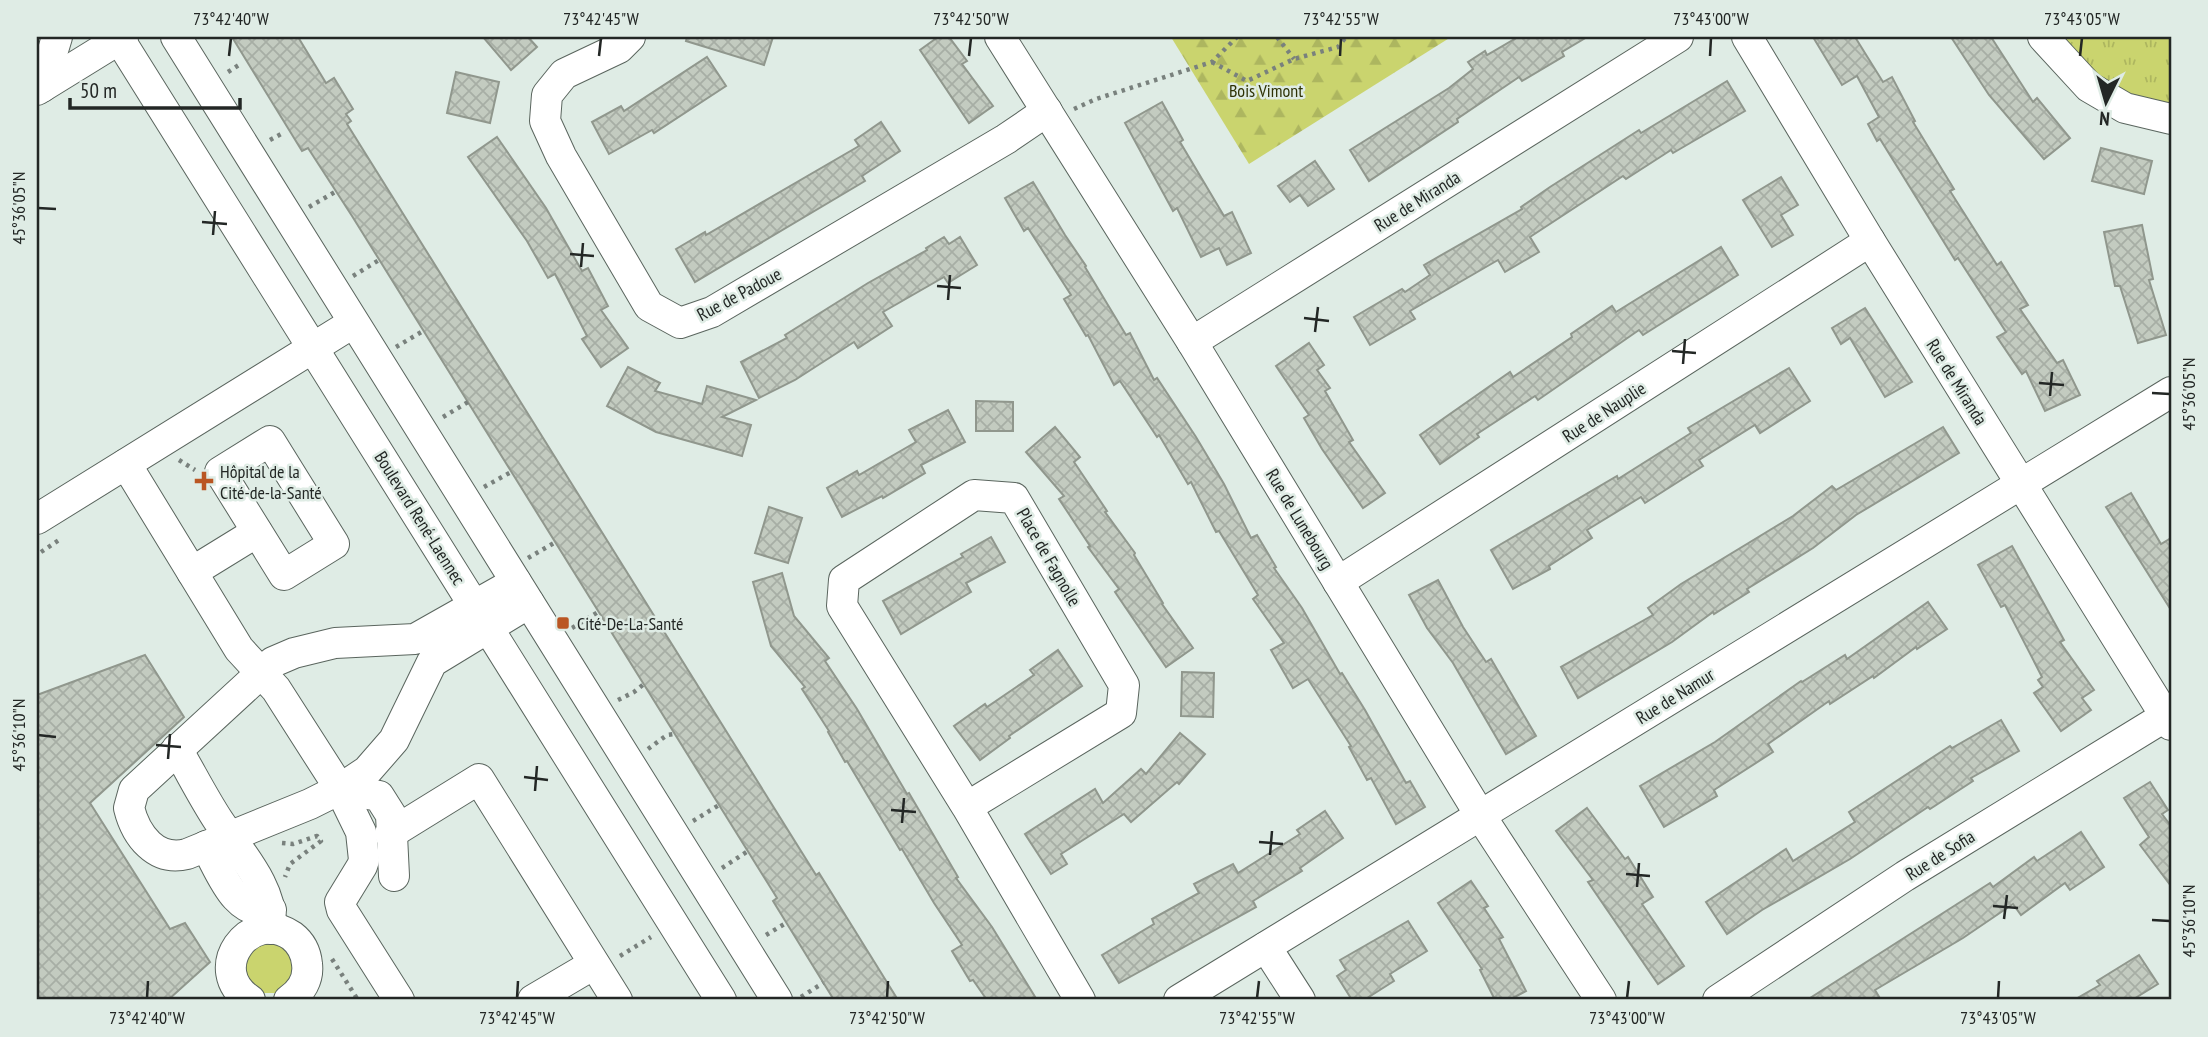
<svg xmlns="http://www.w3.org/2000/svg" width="2208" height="1037" font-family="'PT Sans Narrow',sans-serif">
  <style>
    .grass { fill: #cad46e }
    .forest { fill: url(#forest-firs) }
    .park { fill: url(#park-tufts) }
    .building { fill: url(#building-cross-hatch); stroke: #90978d; stroke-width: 2 }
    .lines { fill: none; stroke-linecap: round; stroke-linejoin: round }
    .minor-casing { stroke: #5a655e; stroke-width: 32 }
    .path { stroke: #79817d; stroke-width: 4.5; stroke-dasharray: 3.5 5; stroke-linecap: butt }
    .minor { stroke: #fff; stroke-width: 30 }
    .ticks { fill: none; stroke: #232725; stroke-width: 2.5 }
    .poi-dot { fill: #ba5623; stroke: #dfece5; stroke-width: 2.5 }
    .labels { text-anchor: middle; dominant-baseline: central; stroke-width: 5; stroke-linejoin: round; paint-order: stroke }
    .park-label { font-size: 18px; fill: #2e3205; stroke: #dfece5 }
    .street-label { font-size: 18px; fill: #232725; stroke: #dfece5 }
    .poi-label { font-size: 18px; fill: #232725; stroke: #dfece5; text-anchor: start }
    .neatline { fill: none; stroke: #232725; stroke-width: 2.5 }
    .ticks-label { font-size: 18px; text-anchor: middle; fill: #232725 }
  </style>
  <defs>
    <pattern id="forest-firs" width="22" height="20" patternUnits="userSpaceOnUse" patternTransform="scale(1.75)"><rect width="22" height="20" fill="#cad46e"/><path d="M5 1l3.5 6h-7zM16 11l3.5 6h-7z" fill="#adb65f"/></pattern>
    <pattern id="park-tufts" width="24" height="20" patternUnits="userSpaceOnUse" patternTransform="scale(1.75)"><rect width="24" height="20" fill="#cad46e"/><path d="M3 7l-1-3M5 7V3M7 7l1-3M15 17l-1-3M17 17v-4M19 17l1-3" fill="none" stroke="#adb65f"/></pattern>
    <pattern id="building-cross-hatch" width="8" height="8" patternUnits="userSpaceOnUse" patternTransform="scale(1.75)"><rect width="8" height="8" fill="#c3cbc0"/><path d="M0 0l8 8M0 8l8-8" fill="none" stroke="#a7aea5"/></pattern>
  </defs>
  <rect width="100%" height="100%" fill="#dfece5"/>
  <!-- grass -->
  <path class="grass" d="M256 942 286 944 297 973 278 993H260L241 969Z"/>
  <!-- forest -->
  <path class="forest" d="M1171 37H1451L1249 164Z"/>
  <!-- park -->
  <path class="park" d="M2043 37H2171V119L2125 108Z"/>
  <!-- building -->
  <g class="building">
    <path d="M232 37H298L326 83 334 78 353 109 346 114 351 121 347 124 816 875 819 873 898 1000H834L773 901 777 898 352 216 308 148 302 151Z"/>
    <path d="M483 37H528L537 47 511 70Z"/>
    <path d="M687 37H773L764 65 686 41Z"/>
    <path d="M938 37H949L967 61 962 64 993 106 969 123 920 50Z"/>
    <path d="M1518 37H1587L1562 52 1564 56 1522 81 1519 77 1457 119 1458 122 1369 181 1350 150 1449 88 1473 69 1468 62 1485 51 1487 55Z"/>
    <path d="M1813 37H1855L1883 82 1892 77 1915 121 1913 122 1954 189 1950 191 1997 265 2001 262 2028 305 2020 309 2057 363 2063 360 2080 395 2045 411 2026 371 2022 374 1997 337 2006 332 1958 258 1955 260 1880 139 1877 141 1868 124 1879 117 1857 76 1842 85Z"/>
    <path d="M1951 37H1991L2033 102 2037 98 2070 138 2044 159 1989 95Z"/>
    <path d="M707 57 726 86 654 133 652 130 609 154 592 122 621 106 624 111Z"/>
    <path d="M456 72 499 82 490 123 447 113Z"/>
    <path d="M1727 81 1745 111 1673 153 1671 150 1626 179 1623 176 1530 237 1539 252 1505 272 1498 260 1410 311 1415 319 1370 345 1354 317 1402 289 1405 292 1430 275 1424 265 1522 209 1521 207 1550 187 1639 130 1641 133Z"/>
    <path d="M1162 102 1183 140 1180 142 1224 216 1232 212 1251 253 1227 265 1219 248 1201 257 1177 208 1173 211 1125 123Z"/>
    <path d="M881 122 900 151 862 176 865 181 695 282 676 249 705 232 706 235 859 146 855 140Z"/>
    <path d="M497 137 546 208 582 271 588 268 608 306 601 310 628 348 601 367 582 339 587 336 555 274 548 278 527 241 468 157Z"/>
    <path d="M2101 148 2152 161 2144 194 2092 181Z"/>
    <path d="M1315 161 1334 189 1308 206 1300 195 1290 202 1278 186Z"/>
    <path d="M1781 177 1798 205 1781 215 1793 235 1772 247 1743 200Z"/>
    <path d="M1033 182 1065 235 1086 266 1085 267 1126 335 1130 333 1154 380 1157 378 1196 437 1224 484 1251 538 1257 535 1276 567 1274 568 1302 608 1340 674 1342 673 1365 710 1406 783 1410 781 1425 807 1396 824 1371 778 1367 780 1349 747 1351 746 1308 679 1293 688 1271 650 1284 643 1253 599 1258 595 1219 531 1216 532 1191 482 1188 484 1159 435 1157 437 1120 381 1114 385 1088 335 1086 336 1064 299 1071 295 1028 228 1024 231 1005 198Z"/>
    <path d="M2142 225 2153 279 2149 280 2166 335 2138 343 2120 286H2115L2104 232Z"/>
    <path d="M944 237 949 244 960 237 977 265 948 283 944 277 883 312 892 326 858 348 854 342 795 380 759 398 741 362 787 338 785 335 868 283 927 250 926 248Z"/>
    <path d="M1721 247 1738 275 1643 335 1639 330 1538 400 1535 396 1477 434 1479 437 1440 464 1420 435 1510 372 1513 377 1572 337 1571 334 1612 306 1616 312Z"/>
    <path d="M1865 308 1912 382 1885 397 1850 338 1841 344 1832 328Z"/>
    <path d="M1309 343 1324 365 1317 370 1330 388 1325 391 1353 440 1349 442 1385 493 1363 508 1322 449 1304 418 1309 415 1276 366Z"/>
    <path d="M628 367 660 383 655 391 702 404 707 386 756 400 722 417 751 425 742 456 656 432 607 406Z"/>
    <path d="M1789 368 1810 401 1760 433 1755 425 1699 460 1703 466 1645 503 1641 497 1587 530 1592 538 1549 566 1550 569 1513 589 1491 550 1617 476 1618 479 1691 433 1688 428Z"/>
    <path d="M976 401 1013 402V431H976Z"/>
    <path d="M948 410 965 442 921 465 925 473 883 498 882 496 842 517 827 488 857 471 859 475 916 442 909 430Z"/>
    <path d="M1055 427 1080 457 1074 462 1107 511 1105 512 1135 553 1134 555 1163 603 1162 604 1193 648 1166 667 1115 592 1119 589 1088 547 1090 546 1059 499 1064 496 1026 452Z"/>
    <path d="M1943 427 1959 453 1856 515 1813 548 1747 589 1749 592 1714 614 1713 612 1672 642 1578 698 1561 667 1653 615 1648 608 1681 584 1793 516 1832 486 1836 490Z"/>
    <path d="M2131 493 2161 544 2171 538V610L2106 507Z"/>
    <path d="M769 507 802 518 788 563 755 553Z"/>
    <path d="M991 537 1005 562 966 583 971 592 901 634 883 601 963 557 961 554Z"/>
    <path d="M2012 546 2064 640 2060 642 2094 690 2082 698 2091 710 2061 731 2034 693 2043 687 2038 680 2042 677 2005 605 2001 607 1978 565Z"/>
    <path d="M782 573 794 616 829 658 825 661 857 709 907 794 909 793 958 877 956 878 992 927 1037 1000H987L973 980 970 981 952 951 962 945 934 903 902 849 900 850 847 761 845 762 828 732 829 731 802 689 805 687 771 646 753 582Z"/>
    <path d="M1438 580 1463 627 1486 662 1491 659 1536 736 1506 754 1453 663 1427 628 1409 595Z"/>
    <path d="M1928 602 1947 629 1917 649 1916 647 1874 678 1873 676 1830 704 1829 701 1768 744 1773 752 1714 790 1717 796 1664 827 1640 786 1715 742 1801 681 1802 682 1845 655 1847 659Z"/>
    <path d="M1058 650 1082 686 1009 736 1010 738 980 760 954 726 985 704 987 707 1034 675 1030 670Z"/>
    <path d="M145 655 184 717 90 803 170 929 185 923 210 962 168 1000H37V695Z"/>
    <path d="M1182 672 1214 673 1213 717 1181 716Z"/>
    <path d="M2001 720 2019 751 1971 778 1973 781 1930 809 1928 807 1850 859 1762 910 1727 934 1706 902 1786 849 1793 861 1855 822 1849 812 1950 746 1952 748Z"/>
    <path d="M1180 733 1205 754 1179 784 1177 782 1131 822 1124 814 1061 854 1067 864 1051 874 1025 834 1095 789 1103 803 1141 769 1146 774Z"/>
    <path d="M2150 782 2168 810 2162 814 2171 826V886L2140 845 2149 837 2124 798Z"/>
    <path d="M1587 808 1625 859 1628 857 1653 897 1642 904 1684 966 1658 984 1588 882 1593 880 1556 831Z"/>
    <path d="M1325 811 1343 838 1300 868 1302 871 1253 901 1256 907 1119 983 1102 955 1154 924 1152 919 1199 893 1194 884 1233 864 1238 873 1300 834 1297 830Z"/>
    <path d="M2081 832 2104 867 2070 890 2065 883 2021 915 2013 904 1963 938 1875 990 1881 1000H1807L1990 883 1993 887 2034 857 2037 861Z"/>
    <path d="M1471 881 1488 906 1484 908 1503 937 1499 939 1526 991 1509 1000H1495L1480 970 1482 969 1438 903Z"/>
    <path d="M1408 921 1427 951 1390 974 1394 981 1364 1000H1352L1337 976 1346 970 1340 960Z"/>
    <path d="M2139 955 2158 984 2132 1000H2074L2100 985 2097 981Z"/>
  </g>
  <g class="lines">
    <defs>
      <g id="minor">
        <path d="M118 37 721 1000"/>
        <path d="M176 37 777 1000"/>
        <path d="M630 37 619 48 564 74 547 95 545 121 561 156 649 306 680 323 712 312 1006 139 1047 111"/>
        <path d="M1000 37 1192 342 1480 815 1601 1000"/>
        <path d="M1747 37 1870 241 2171 725"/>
        <path d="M2043 37 2089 87 2125 108 2171 119"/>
        <path d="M42 87 57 37"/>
        <path d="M37 90 123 37"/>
        <path d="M1192 342 1678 37"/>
        <path d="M270 441 334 544 284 575 220 472Z"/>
        <path d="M126 464 239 649 276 689 340 789 361 832 364 860 362 866 340 902 342 910 399 1000"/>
        <path d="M37 519 353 323"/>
        <path d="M192 572 257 532"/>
        <path d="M516 582 415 639 335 643 294 653 273 662 134 790 129 808C136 836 156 862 187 854L310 804 340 789 367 771 394 740 432 662 529 603"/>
        <path d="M1338 582 1870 241"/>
        <path d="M177 749C191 773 203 797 218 820 239 852 274 888 271 929"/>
        <path d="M340 789 379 796 391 815 394 876"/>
        <path d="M967 807 1121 713 1124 685 1014 498 974 495 844 580 842 606 967 807 1080 1000"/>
        <path d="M390 834 479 779 617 1000"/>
        <path d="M206 846C221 872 235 917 271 910"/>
        <path d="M1266 947 1300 1000"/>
        <path d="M250 1000C204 970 250 907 292 936 301 943 306 953 307 964 309 979 301 992 289 1000"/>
        <path d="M533 1000 594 964"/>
        <path d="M1179 1000 2171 392"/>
        <path d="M1718 1000 1905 876 2166 716"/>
      </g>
    </defs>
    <!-- minor casing -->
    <use href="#minor" class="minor-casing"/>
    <!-- path -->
    <g class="path">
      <path d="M1277 37 1294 59"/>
      <path d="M1212 62 1247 81 1294 59 1338 47 1346 37"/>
      <path d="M228 72 242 63"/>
      <path d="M1074 109 1096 99 1212 62 1237 37"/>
      <path d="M270 140 285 132"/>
      <path d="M309 207 335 192"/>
      <path d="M353 276 379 260"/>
      <path d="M396 347 423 331"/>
      <path d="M443 417 468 402"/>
      <path d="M179 460 195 470"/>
      <path d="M484 487 511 472"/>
      <path d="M41 552 59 540 57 537"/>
      <path d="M528 558 554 543"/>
      <path d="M572 628 598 612"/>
      <path d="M618 700 634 692 644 684"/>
      <path d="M648 749 667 735 674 734"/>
      <path d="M693 821 719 805"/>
      <path d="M282 843 293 844 317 836 321 841 290 864 285 877"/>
      <path d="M722 868 748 851"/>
      <path d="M766 935 786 923"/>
      <path d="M620 956 651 937"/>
      <path d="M332 959 358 1000"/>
      <path d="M801 997 823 983"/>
    </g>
    <!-- minor -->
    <use href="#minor" class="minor"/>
  </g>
  <!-- ticks -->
  <path class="ticks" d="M229 56 231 38M599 56 601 38M969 56 971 38M1340 56 1341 38M1710 56 1711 38M2080 56 2082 38M38 208 56 209M202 222 227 224M213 235 215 211M570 254 594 256M581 267 583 243M937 286 961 288M948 300 950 275M1304 318 1329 321M1315 332 1318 307M1672 351 1696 353M1683 364 1685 339M2039 383 2064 385M2152 393 2170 394M2050 396 2052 372M38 735 56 737M156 745 181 747M168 759 170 734M524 777 548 780M535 791 537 766M891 810 916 812M902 823 904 798M1259 842 1283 844M1270 855 1272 831M1626 874 1650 876M1637 887 1639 863M1993 906 2018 908M2004 919 2007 895M2152 920 2170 921M147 998 148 981M517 998 518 981M887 998 888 981M1257 998 1259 981M1627 998 1629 981M1998 998 1999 981"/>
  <!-- markers -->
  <g class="poi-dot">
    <path d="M200.5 470.5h7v7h7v7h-7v7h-7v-7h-7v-7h7z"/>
    <rect x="556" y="616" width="14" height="14" rx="3.5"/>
  </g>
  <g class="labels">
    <!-- park labels -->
    <g class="park-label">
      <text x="1266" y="90">Bois Vimont</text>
    </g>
    <!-- street labels -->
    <g class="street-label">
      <text transform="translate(1417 201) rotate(-32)">Rue de Miranda</text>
      <text transform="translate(739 294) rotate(-28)">Rue de Padoue</text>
      <text transform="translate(1957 382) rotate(58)">Rue de Miranda</text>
      <text transform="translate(1604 412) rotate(-33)">Rue de Nauplie</text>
      <text transform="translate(420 518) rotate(58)">Boulevard René-Laennec</text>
      <text transform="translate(1300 519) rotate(59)">Rue de Lunebourg</text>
      <text transform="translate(1049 557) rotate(60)">Place de Fagnolle</text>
      <text transform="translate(1675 696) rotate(-32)">Rue de Namur</text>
      <text transform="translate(1940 855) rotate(-32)">Rue de Sofia</text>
    </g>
    <!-- poi labels -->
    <g class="poi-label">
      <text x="220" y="471">Hôpital de la<tspan x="220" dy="21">Cité-de-la-Santé</tspan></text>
      <text x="577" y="623">Cité-De-La-Santé</text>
    </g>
  </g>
  <!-- border -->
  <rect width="2208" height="1037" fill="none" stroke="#dfece5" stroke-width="77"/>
  <!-- north arrow -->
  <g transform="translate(2106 102) rotate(185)" stroke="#dfece5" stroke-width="5" paint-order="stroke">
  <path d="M0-5L12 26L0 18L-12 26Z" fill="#232725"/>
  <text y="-10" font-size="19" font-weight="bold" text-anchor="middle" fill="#232725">N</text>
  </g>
  <!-- scale -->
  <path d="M70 98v10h170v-10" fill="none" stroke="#232725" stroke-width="3.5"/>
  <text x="80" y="98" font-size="21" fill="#232725" stroke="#dfece5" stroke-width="5" paint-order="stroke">50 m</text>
  <rect x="38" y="38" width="2132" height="960" class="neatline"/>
  <g class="ticks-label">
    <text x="231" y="25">73°42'40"W</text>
    <text x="601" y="25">73°42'45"W</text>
    <text x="971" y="25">73°42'50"W</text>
    <text x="1341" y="25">73°42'55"W</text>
    <text x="1711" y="25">73°43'00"W</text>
    <text x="2082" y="25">73°43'05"W</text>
    <text transform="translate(19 208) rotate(-90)" y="6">45°36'05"N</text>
    <text transform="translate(2189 394) rotate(-90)" y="6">45°36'05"N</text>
    <text transform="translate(19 735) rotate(-90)" y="6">45°36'10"N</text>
    <text transform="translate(2189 921) rotate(-90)" y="6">45°36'10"N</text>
    <text x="147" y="1024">73°42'40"W</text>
    <text x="517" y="1024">73°42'45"W</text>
    <text x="887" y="1024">73°42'50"W</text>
    <text x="1257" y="1024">73°42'55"W</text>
    <text x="1627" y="1024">73°43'00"W</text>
    <text x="1998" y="1024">73°43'05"W</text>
  </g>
</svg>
